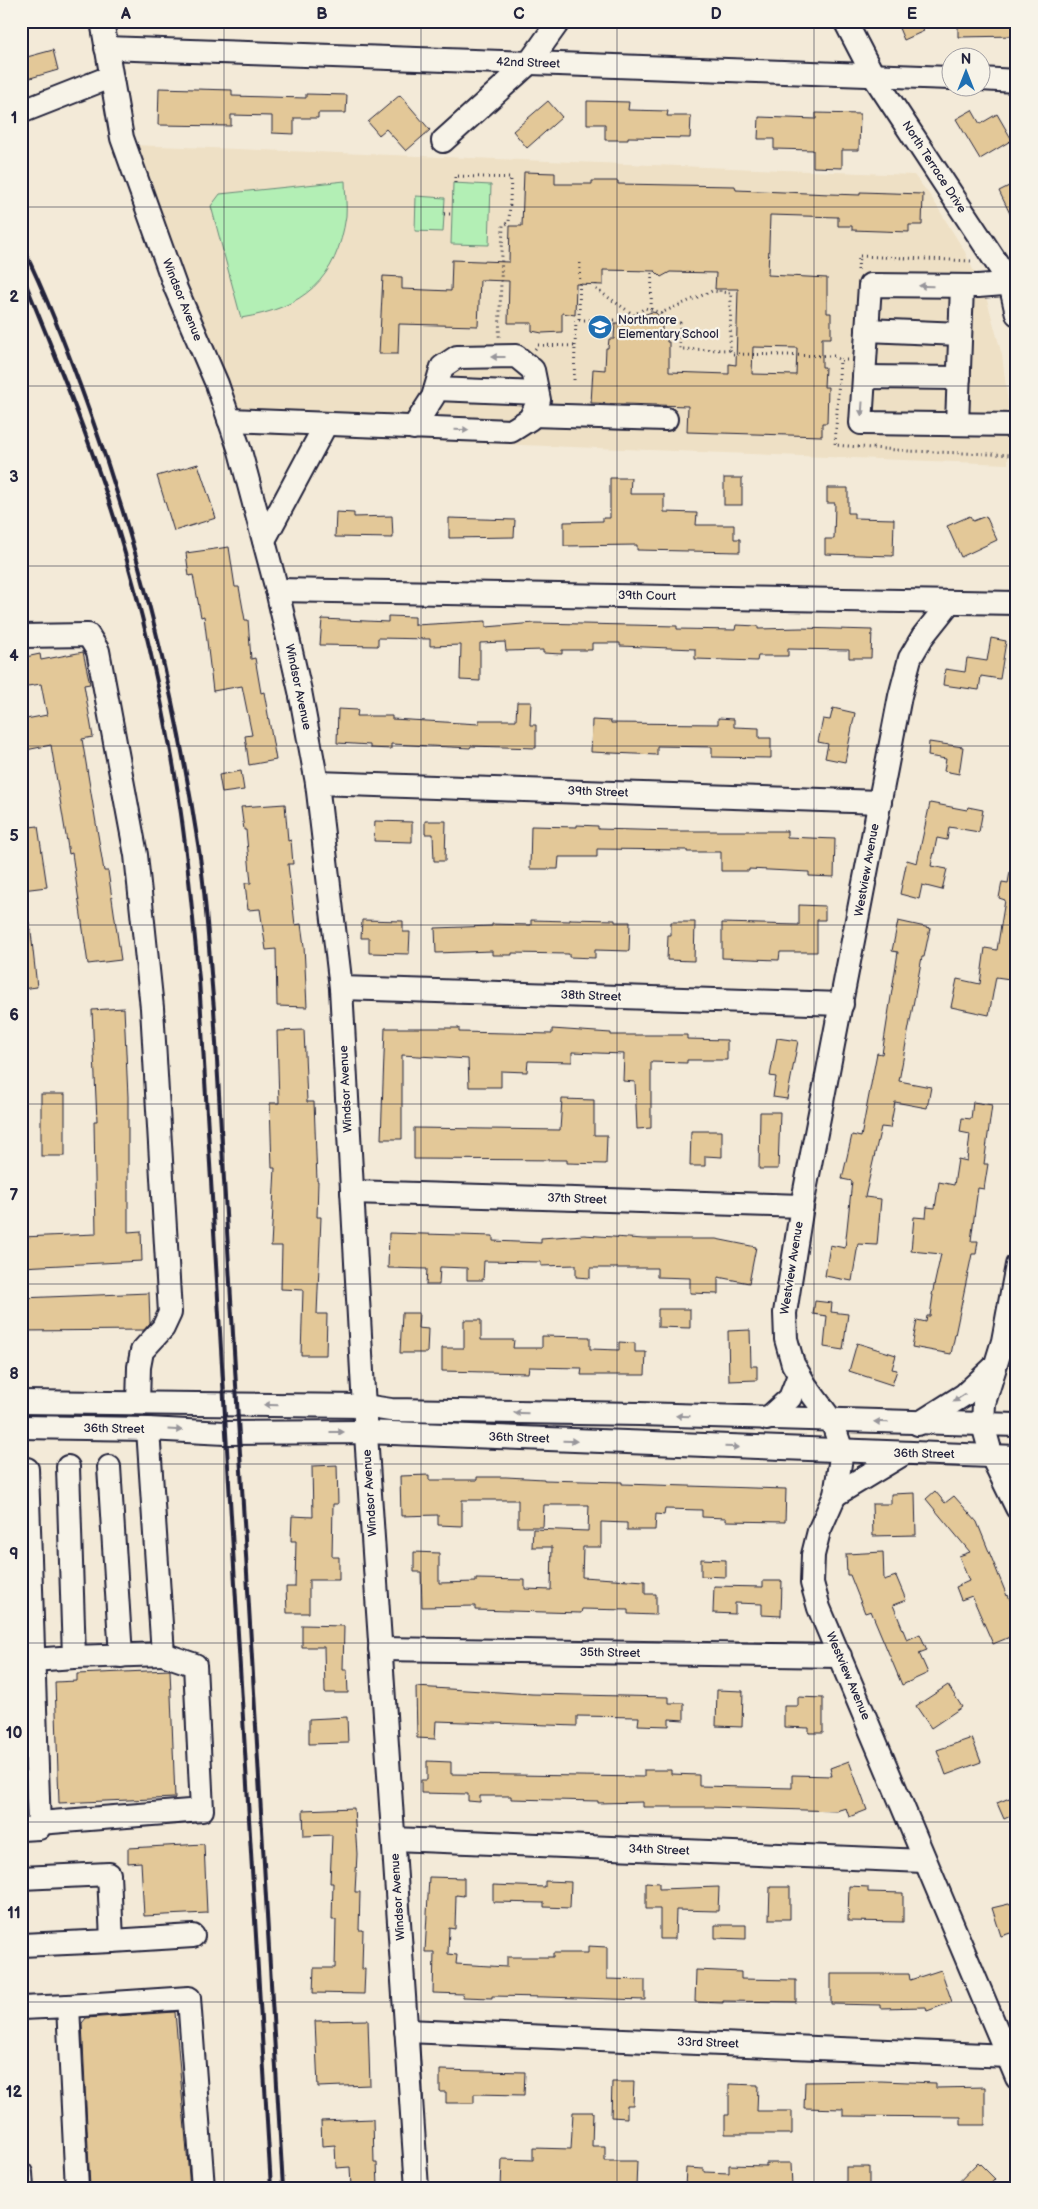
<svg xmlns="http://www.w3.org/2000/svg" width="1038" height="2209" font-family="'Balsamiq Sans',sans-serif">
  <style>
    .built { fill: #eee0c5 }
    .green { fill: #b3efb5; stroke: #6a8878 }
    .building { fill: #e3c898; stroke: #22223b; fill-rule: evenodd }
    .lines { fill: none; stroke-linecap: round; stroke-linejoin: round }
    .minor-casing { stroke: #22223b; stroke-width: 26 }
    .path { stroke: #22223b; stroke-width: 3; stroke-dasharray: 1 4; stroke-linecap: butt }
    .minor { stroke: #f7f3e8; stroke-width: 22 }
    .rail { stroke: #22223b; stroke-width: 4 }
    .oneway { fill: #97959a }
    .grid { fill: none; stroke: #22223b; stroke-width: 1; stroke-opacity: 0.55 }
    .labels { text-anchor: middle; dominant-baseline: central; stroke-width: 4.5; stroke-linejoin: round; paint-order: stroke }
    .street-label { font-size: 12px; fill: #22223b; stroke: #f7f3e8 }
    .poi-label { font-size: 12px; fill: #22223b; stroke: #f7f3e8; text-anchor: start }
    .neatline { fill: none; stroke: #22223b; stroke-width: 2 }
    .grid-label { font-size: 16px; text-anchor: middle; font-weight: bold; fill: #22223b }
  </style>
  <rect width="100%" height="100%" fill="#f3ead8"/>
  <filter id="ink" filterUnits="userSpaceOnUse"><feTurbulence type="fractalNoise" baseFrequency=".02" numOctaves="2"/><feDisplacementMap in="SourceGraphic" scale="10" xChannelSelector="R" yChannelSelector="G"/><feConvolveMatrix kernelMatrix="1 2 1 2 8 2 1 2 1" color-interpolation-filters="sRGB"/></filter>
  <g filter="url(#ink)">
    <!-- built -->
    <path class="built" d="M133 145 914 175 932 198 965 252 987 300 1002 355 1010 419 1008 464 242 434 227 377 163 233Z"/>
    <!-- green -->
    <g class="green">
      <path d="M345 181C345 192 347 205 346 216 337 280 303 308 241 318L211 206 220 194Z"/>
      <path d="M453 183 491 185 489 245 451 244Z"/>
      <path d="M416 196 445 198 443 232 415 231Z"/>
    </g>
    <!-- building -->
    <g class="building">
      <path d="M896 21H920L924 31 904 40Z"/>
      <path d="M958 21H1017V36L958 37Z"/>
      <path d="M53 50 58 70 27 79V57Z"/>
      <path d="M159 88 232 90V96L306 98V94L347 95 346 113H318V118H294V134L272 133V116L231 115V126L158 125Z"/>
      <path d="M400 95 430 130 406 151 386 129 379 135 368 122Z"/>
      <path d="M548 101 562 117 527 148 513 131Z"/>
      <path d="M587 101 629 102 628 110 668 111 667 116H691L690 138 628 137V140H605V124H587Z"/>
      <path d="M972 110 980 124 997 114 1012 140 980 159 956 119Z"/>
      <path d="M816 113 860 114 859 150H842V168L813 167V150L774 149V139H758L759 117 816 119Z"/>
      <path d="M524 172 555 173V184H592V181H618V184L735 186 736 190 830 194 860 195V192L923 194 922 225H909V232L852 230V226H838V217L770 215 768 275 827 278V313H831V338H822V367H825L824 387H828L827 423H822V436L687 432 688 406 591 403 593 369 605 370 606 348H608L609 339H614L615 323H636L643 315 652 312 656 313 662 319V337H667V342H669V372L729 374V364L736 365 738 289H715L716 273 670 272 661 277 655 271 603 270V285L576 284 575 315 562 313V332L542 333 532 331V323H508L509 281 480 280 478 326 399 324 398 354H379L383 276 402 277V289L451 291 452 260 509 262 510 226H522ZM753 347 797 348 796 375 752 374Z"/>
      <path d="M1017 182V228L999 191Z"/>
      <path d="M198 464 216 518 174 531 157 476Z"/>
      <path d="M610 478H631L630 494H664V512L697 513 696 525H734V539H740V552L637 550V545L564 546V522L603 521V518H610Z"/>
      <rect x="724" y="478" width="18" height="27"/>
      <path d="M827 488H848V513H854V518L894 519 893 556 825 554V539H834L835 503H827Z"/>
      <path d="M336 512 354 513V517L392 516 393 538 335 537Z"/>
      <path d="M970 516 973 521 986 516 997 540 961 557 947 526Z"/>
      <path d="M449 518 515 520 514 537 449 538Z"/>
      <path d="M229 547 235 587H239L245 620H248L251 659 255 658 261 693 264 692 276 760 249 765 245 736 252 735 242 686 213 691 204 616 201 617 193 575 189 576 186 553Z"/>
      <path d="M388 616 415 617V625L486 621V627L535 623 677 626V629L735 630 736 625 758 626V629L801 628 872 630 871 658H849V650L788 649V656H758L757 661 695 659V649L620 646V643H592V650H562V654L543 653V650L506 651 505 642 480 643V681L460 680 461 645 430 646V639L378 638V646L320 645 322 619 388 622Z"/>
      <path d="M991 638 1006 641 1000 679 981 676 979 690 943 685 945 669 965 672 967 658 987 661Z"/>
      <path d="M83 652 90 684 84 685 93 737 82 739 104 871H108L121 960 88 964 72 853 69 854 51 745 21 751V720L47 715 41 684 21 687V658L40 654 41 660Z"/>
      <path d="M517 702H531L530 725H536V748L471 746 470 748 391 744V749L370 748V745L337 743 338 709 358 710 357 716H392V719L479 724V720H516Z"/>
      <path d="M833 708 855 713 845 762 825 758 828 744 818 742 823 719 830 720Z"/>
      <path d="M718 718 734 719V727L759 728V738H771V758L712 757V747L657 746V755L591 752 592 720 611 721V723L718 724Z"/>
      <path d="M929 742 963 747 959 774 944 771 946 759 928 756Z"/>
      <path d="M241 771 244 790 222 793 219 775Z"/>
      <path d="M930 803 967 810 968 807 983 810 979 832 949 827 947 840 937 838 931 866 947 869 942 890 922 885 919 899 900 894 907 860 917 863Z"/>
      <path d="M285 804 288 841 291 840 293 864H288L295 925 301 924 304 946 307 1007 277 1006 276 949 266 950 260 909 248 910 245 883H251L246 830H244L241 807Z"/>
      <path d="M375 821 412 822V842L374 841Z"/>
      <path d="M425 821H446L445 861H434L433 834H425Z"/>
      <path d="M577 825 598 826V829L674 831H787V837L835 839 834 877 809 876V872L749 869V871H721V852H687V850L597 849V857H559L558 869H530L531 826 577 827Z"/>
      <path d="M38 826 47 887 22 890 21 828Z"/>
      <path d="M1010 872 1017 873V980L996 977 989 1015 951 1007 957 979 980 984 985 948 997 950 1005 900 999 898 1002 882 1008 883Z"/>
      <path d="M799 905 825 906V920H817V952H780L779 960 722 958V923L799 925Z"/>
      <path d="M570 919 615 920V922H630L629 951 595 950V958L569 957V954L512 953V955H492V951L436 953 435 928 492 926V924L531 925V920L570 921Z"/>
      <path d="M362 920 403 921V932H410L409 954 369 953V938H361Z"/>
      <path d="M898 921 930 928 924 957H922L899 1081 931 1087 927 1108 895 1102 890 1128 881 1127 865 1197 881 1199 877 1245 858 1244 852 1281 825 1276 830 1245 845 1248 852 1181 842 1179 852 1135 861 1137 877 1053 882 1054 898 952 892 951Z"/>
      <path d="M671 922H695L694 961 667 960 668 935H671Z"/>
      <path d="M21 923H30L37 987 21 989Z"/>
      <path d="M124 1008 128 1097V1232L141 1231 142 1261 21 1267V1237L96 1234 94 1121H97L92 1010Z"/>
      <path d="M385 1028H459V1032L552 1034V1029L611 1033V1035H687V1039L727 1040V1060H687V1063L651 1062V1128L637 1129 635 1082 623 1081 624 1054 572 1052V1062L528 1061 527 1072 501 1071V1087H469L468 1059 402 1055V1139H381Z"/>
      <path d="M304 1030 307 1102H314L317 1181H318L317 1217H321L317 1314H327L326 1355H301L303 1290 281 1289 282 1246H271L275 1168H272L270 1103H279L277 1031Z"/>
      <path d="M777 1038 798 1041 787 1099 773 1097 776 1077 770 1076Z"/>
      <rect x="41" y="1094" width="24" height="62"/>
      <path d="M562 1099 594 1100V1135H607L606 1164 567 1163V1160L414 1159V1128L560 1130Z"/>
      <path d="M973 1102 992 1105 984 1164H988L984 1189 978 1188 975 1210 971 1241H978L976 1254H972L951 1354 912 1347 917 1320 926 1322 927 1316H930L933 1295H932L941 1254 911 1251 914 1217 926 1218 927 1207 935 1208 939 1182 954 1185 958 1159 967 1161 970 1134 960 1132 962 1118 971 1119Z"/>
      <path d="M760 1112H780L778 1169H759Z"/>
      <path d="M691 1131H722V1157L705 1156V1166H690Z"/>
      <path d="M389 1233 493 1236V1241L541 1243V1238L584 1235 643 1239H716L756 1247 749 1283 718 1277V1294L690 1293V1278L657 1277V1268H590V1278L576 1277V1265L541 1266V1262L484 1261 483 1280H467V1268L440 1267 439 1285H426L427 1269 388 1268Z"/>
      <path d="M149 1293 150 1323 144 1330 21 1331V1298Z"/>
      <path d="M815 1301 832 1303 831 1312 848 1314 843 1350 824 1347 827 1316 813 1314Z"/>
      <path d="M658 1309H690V1328L658 1327Z"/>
      <path d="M402 1313H419L418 1328 428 1329 427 1353H400Z"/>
      <path d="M464 1320H481V1340H514L513 1348H542V1336L590 1337V1349L619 1350V1342L635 1343V1352H646L645 1375H581L582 1368 529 1367 528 1373 442 1371V1348H464Z"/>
      <path d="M750 1330 751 1366H757V1380L729 1381 728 1331Z"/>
      <path d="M857 1343 896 1355 892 1369 897 1370 892 1385 849 1371Z"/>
      <path d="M337 1465 338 1504H333L332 1557H339V1580H309V1613H287L286 1587H295L296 1541H291L292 1516 313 1517 312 1466Z"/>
      <path d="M429 1475V1480H477V1477H506L544 1479V1480L622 1482V1484L786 1489 785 1522 726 1521V1518L702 1517V1510L665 1509 664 1515 656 1514 655 1530H627V1523L601 1522V1547H583L582 1577 645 1581V1594H656V1615L628 1614V1610L582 1609 581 1613 475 1610V1606L422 1607 421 1572H414V1552L439 1553V1583L476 1582V1579L525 1580V1589L551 1590 552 1547H532L533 1529 588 1531 589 1505H544L543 1527H518V1500H462V1526L438 1525V1515L401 1516 400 1476Z"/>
      <path d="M935 1491 945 1503 954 1496 977 1522 1007 1596 1008 1595 1017 1615V1634L993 1644 972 1596 961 1600 956 1587 969 1581 959 1556 970 1552 926 1499Z"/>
      <path d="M915 1493 916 1535 873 1536 872 1504H891V1494Z"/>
      <path d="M883 1552 884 1580 896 1576 906 1600 893 1605 907 1640 920 1634 927 1650 919 1653 928 1673 902 1685 871 1611 865 1613 850 1575H847L846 1554Z"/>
      <path d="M701 1559 726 1560V1577L701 1576Z"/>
      <path d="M763 1581H782L781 1616 762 1615V1604L735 1603V1614L713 1613 714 1586 763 1587Z"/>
      <path d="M302 1625 344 1626 343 1670H347L348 1693H325L324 1647H302Z"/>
      <path d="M170 1670 175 1798 59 1803 55 1682 77 1681V1674Z"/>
      <path d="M948 1685 962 1707 931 1728 916 1706Z"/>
      <path d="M416 1687 532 1694 669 1697V1703H684V1720L669 1719V1726L638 1725 639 1717 577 1716V1726L436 1721 435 1739 417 1738Z"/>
      <path d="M717 1690 743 1691 742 1727 716 1726Z"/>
      <path d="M798 1697 823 1698V1733H809V1728L784 1727V1706H798Z"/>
      <path d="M347 1717 348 1743 309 1744V1719Z"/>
      <path d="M972 1738 981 1762 946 1775 937 1750Z"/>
      <path d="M427 1761 451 1762V1774L644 1777V1770H671V1774L699 1775V1786L792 1788V1775L832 1776 830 1768 849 1761 867 1810 849 1817 846 1808 836 1811 711 1807H643V1802L598 1803V1801L511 1799V1796H480V1802L468 1801V1794L421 1793V1780H427Z"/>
      <path d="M1017 1795V1813L1004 1819 997 1803Z"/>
      <path d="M354 1808 357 1854 355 1892H360L359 1930H363L362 1969H365L364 1994 313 1993 314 1968H335L336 1920H332L333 1883H330L332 1835 304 1836 303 1810Z"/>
      <path d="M204 1844 207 1913 144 1916 141 1862 128 1863V1848Z"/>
      <path d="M429 1877 464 1878V1896L456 1895 455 1929 449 1928 448 1954 457 1955 456 1964 507 1967V1957H553V1953H588V1946L607 1947V1979L645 1980V2000L545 1997 492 1996V1998L463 1997V1994L433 1993 434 1952H425Z"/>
      <path d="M545 1881 571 1882 570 1908 544 1907V1903L493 1902V1885L545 1887Z"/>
      <path d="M646 1882 659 1883V1889L719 1887 718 1911 676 1910 675 1939H660V1909H646Z"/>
      <path d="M849 1886 868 1887V1892L903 1893V1922L848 1921Z"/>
      <path d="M770 1887H790V1919H769Z"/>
      <path d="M1017 1902V1931L1001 1936 992 1908Z"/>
      <path d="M715 1925H746V1939L715 1938Z"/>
      <path d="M696 1970 741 1972V1979L796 1980V2002L723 2001V2003L695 2002Z"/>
      <path d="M941 1970 952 2002 927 2011 926 2007 880 2008V2005L831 2004V1974H909L910 1980Z"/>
      <path d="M175 2012 190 2188H90L82 2023 86 2018Z"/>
      <path d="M368 2020 370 2085 318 2087 315 2021Z"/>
      <path d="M440 2070 525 2072 524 2095 474 2094V2103H446V2092H440Z"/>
      <path d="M881 2081 936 2083V2088L985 2087V2125H961V2117L843 2116V2109L804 2108 805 2082Z"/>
      <path d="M612 2082H634L633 2105H627V2118L611 2117Z"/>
      <path d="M729 2084 758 2085 757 2111H792V2134H725V2115H729Z"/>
      <path d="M573 2112H593L592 2146H605V2161H637L636 2188 524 2186V2188H501L502 2159 533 2160V2148L571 2149Z"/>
      <path d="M373 2119 374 2163H377L378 2186 351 2187 350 2167 336 2168 335 2145 322 2146 321 2121Z"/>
      <path d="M978 2162 995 2179 987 2188H953Z"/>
      <path d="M766 2163H791L792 2188H685L686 2168 704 2169V2172L729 2173V2165L766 2166Z"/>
      <rect x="846" y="2167" width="23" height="21"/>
    </g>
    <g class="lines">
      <defs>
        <g id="minor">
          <path d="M102 21 122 138 176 289 217 384 240 451 277 590 300 691 317 783 341 988 363 1390 417 2188"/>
          <path d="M845 21 873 75 1010 283 1017 314"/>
          <path d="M106 48 950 78"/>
          <path d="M980 79 1017 81"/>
          <path d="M21 112 110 77"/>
          <path d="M443 141 529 63 559 21"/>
          <path d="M1017 283 978 286 870 285 861 423 1017 425"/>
          <path d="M867 330 960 334"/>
          <path d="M864 377 959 378"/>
          <path d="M436 389 537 393"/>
          <path d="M532 415 666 419"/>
          <path d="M229 420 511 431 530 419 539 400 533 370 516 356 457 357 442 367 433 397 413 428"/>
          <path d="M957 424 962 286"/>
          <path d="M264 540 326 424"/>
          <path d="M277 590 1017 603"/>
          <path d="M950 602 923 636 910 658 900 696 802 1206 785 1313 786 1339 793 1364 806 1386 832 1421 842 1451 835 1495 819 1531 813 1555 812 1583 819 1608 1017 2078"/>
          <path d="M21 636 88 635 98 651 136 855 152 1008 170 1313 163 1328 142 1351 139 1367 138 1403"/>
          <path d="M317 783 880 802"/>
          <path d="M341 988 842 1004"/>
          <path d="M352 1192 802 1206"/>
          <path d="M1017 1265 1003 1341 984 1403 983 1425 992 1457 1017 1508"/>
          <path d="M21 1402 364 1406 391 1410 639 1414 1017 1425"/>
          <path d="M767 1419 790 1398 799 1375"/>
          <path d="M918 1424 964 1395 994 1367"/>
          <path d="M21 1427 148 1429 225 1433 366 1432 1017 1457"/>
          <path d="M109 1467 121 1656"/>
          <path d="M835 1495 903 1454"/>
          <path d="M380 1649 840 1656"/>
          <path d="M74 1657 163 1654 148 1429"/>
          <path d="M33 1660 74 1657 68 1467"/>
          <path d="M39 1823 202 1810 195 1665 163 1654"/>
          <path d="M21 1829 39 1828 27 1469"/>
          <path d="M394 1839 924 1861"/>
          <path d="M21 1878 109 1874 112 1941 21 1945"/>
          <path d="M112 1941 193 1936"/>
          <path d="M68 2006 189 1998 203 2188"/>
          <path d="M21 2008 68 2006 77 2188"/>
          <path d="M406 2031 1009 2056"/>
          <path d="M21 2173 22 2188"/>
        </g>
      </defs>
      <!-- minor casing -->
      <use href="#minor" class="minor-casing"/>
      <!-- path -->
      <g class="path">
        <path d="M455 183V176L511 178 509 223 503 225 499 339"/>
        <path d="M444 214H452"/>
        <path d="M858 270 859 256 972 261"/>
        <path d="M596 284V289L634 315 645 308 661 313 712 291 720 292V289"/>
        <path d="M651 309 652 271"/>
        <path d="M661 313 665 323H680V349L730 350 731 293 720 292"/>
        <path d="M579 320H632L634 315"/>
        <path d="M575 346 576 320H579L580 261"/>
        <path d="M535 349 538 345 575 346 574 381"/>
        <path d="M730 350 733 354 834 356 840 360"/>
        <path d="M847 360H840L835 445 909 451 1017 455"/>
      </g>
      <!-- minor -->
      <use href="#minor" class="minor"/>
      <!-- rail -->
      <g class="rail">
        <path d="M21 244C48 298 69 354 89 410 141 553 176 700 199 850 207 903 209 956 214 1009L283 2188"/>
        <path d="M21 272C46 334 72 395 94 458 128 551 152 650 170 747 185 823 191 902 199 979L271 2188"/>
      </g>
    </g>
    <!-- one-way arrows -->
    <defs><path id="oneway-solid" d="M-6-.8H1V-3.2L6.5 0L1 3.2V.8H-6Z" transform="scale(1.25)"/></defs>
    <g class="oneway">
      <use href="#oneway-solid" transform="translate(926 286) rotate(-179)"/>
      <use href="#oneway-solid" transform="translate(498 357) rotate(180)"/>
      <use href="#oneway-solid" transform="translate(862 409) rotate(94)"/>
      <use href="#oneway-solid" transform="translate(462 430) rotate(2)"/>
      <use href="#oneway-solid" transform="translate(959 1398) rotate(147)"/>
      <use href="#oneway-solid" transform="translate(271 1405) rotate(-179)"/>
      <use href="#oneway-solid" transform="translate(521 1413) rotate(-179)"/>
      <use href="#oneway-solid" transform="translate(683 1416) rotate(-178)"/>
      <use href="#oneway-solid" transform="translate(881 1422) rotate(-178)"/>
      <use href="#oneway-solid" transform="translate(175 1430) rotate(3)"/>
      <use href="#oneway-solid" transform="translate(337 1432)"/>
      <use href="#oneway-solid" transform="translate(570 1441) rotate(2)"/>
      <use href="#oneway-solid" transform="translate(732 1447) rotate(2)"/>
    </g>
  </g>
  <!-- grid -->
  <path class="grid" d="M224 21V2188M421 21V2188M617 21V2188M814 21V2188M21 207H1017M21 386H1017M21 566H1017M21 746H1017M21 925H1017M21 1104H1017M21 1284H1017M21 1464H1017M21 1643H1017M21 1822H1017M21 2002H1017"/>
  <!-- icons -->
  <defs>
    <symbol id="school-disc" viewBox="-11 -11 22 22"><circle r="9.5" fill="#1f6fb2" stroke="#f7f3e8"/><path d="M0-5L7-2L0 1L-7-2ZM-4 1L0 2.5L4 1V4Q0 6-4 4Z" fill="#fff"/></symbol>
  </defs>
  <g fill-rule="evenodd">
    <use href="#school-disc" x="586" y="313" width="28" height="28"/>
  </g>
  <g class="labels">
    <!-- street labels -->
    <g class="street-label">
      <text transform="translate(528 63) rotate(2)">42nd Street</text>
      <text transform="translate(934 167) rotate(57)">North Terrace Drive</text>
      <text transform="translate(182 300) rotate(68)">Windsor Avenue</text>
      <text transform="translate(647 596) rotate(1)">39th Court</text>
      <text transform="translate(298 687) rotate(78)">Windsor Avenue</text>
      <text transform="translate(598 792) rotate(2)">39th Street</text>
      <text transform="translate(867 870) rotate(-80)">Westview Avenue</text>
      <text transform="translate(591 996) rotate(2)">38th Street</text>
      <text transform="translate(346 1089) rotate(-93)">Windsor Avenue</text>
      <text transform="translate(577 1199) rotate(2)">37th Street</text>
      <text transform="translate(792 1268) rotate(-81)">Westview Avenue</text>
      <text transform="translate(114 1429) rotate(1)">36th Street</text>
      <text transform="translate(519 1438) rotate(2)">36th Street</text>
      <text transform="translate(924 1454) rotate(1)">36th Street</text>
      <text transform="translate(370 1493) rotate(-94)">Windsor Avenue</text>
      <text transform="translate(610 1653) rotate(1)">35th Street</text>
      <text transform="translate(848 1676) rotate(67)">Westview Avenue</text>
      <text transform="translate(659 1850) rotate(2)">34th Street</text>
      <text transform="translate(398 1897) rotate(-94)">Windsor Avenue</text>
      <text transform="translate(708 2043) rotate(2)">33rd Street</text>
    </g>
    <!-- poi labels -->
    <g class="poi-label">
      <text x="618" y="320">Northmore<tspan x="618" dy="14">Elementary School</tspan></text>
    </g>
  </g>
  <!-- margin -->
  <rect width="1038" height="2209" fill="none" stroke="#f7f3e8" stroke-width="55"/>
  <!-- north arrow -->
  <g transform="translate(966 72)"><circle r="24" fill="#f7f3e8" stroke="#a29fa3"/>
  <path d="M0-4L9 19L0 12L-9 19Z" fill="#1f6fb2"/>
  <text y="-8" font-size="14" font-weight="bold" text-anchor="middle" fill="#22223b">N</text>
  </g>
  <rect x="28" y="28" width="982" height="2154" class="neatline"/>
  <g class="grid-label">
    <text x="126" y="19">A</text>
    <text x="322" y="19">B</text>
    <text x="519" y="19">C</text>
    <text x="716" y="19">D</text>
    <text x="912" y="19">E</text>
    <text x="14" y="123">1</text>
    <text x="14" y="302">2</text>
    <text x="14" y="482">3</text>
    <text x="14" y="661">4</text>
    <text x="14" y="841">5</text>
    <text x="14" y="1020">6</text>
    <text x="14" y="1200">7</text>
    <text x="14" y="1379">8</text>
    <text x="14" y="1559">9</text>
    <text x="14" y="1738">10</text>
    <text x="14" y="1918">11</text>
    <text x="14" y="2097">12</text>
  </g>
</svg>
